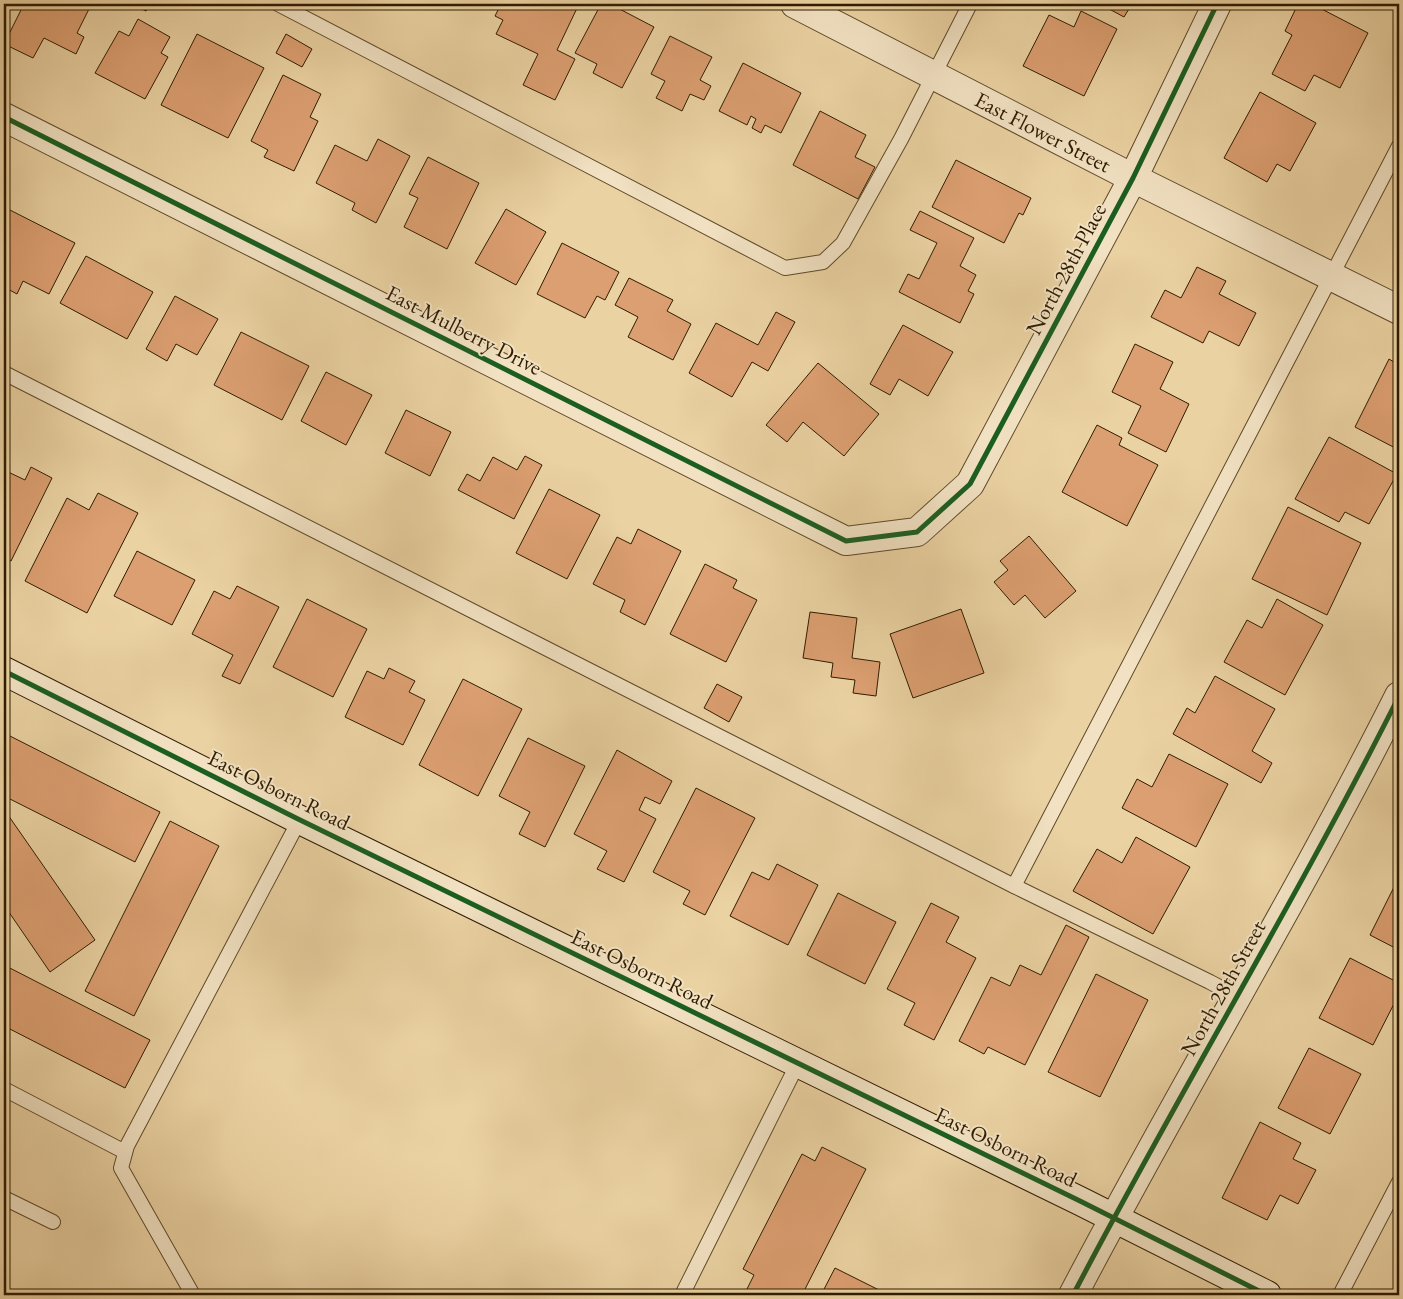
<svg xmlns="http://www.w3.org/2000/svg" width="1403" height="1299" font-family="'EB Garamond',serif">
  <style>
    .building { fill: #dc9f71; stroke: #2f1c01 }
    .lines { fill: none; stroke-linecap: round; stroke-linejoin: round }
    .service-casing { stroke: #5e4a29; stroke-width: 16 }
    .minor-casing { stroke: #5e4a29; stroke-width: 30 }
    .tertiary-casing { stroke: #5e4a29; stroke-width: 30 }
    .secondary-casing { stroke: #2f1c01; stroke-width: 30 }
    .service { stroke: #f2e2c3; stroke-width: 14 }
    .minor { stroke: #f2e2c3; stroke-width: 28 }
    .tertiary { stroke: #f2e2c3; stroke-width: 28 }
    .secondary { stroke: #f2e2c3; stroke-width: 28 }
    .cycleway-casing { stroke: #f2e2c3; stroke-width: 8 }
    .cycleway { stroke: #1b5e20; stroke-width: 5 }
    .labels { text-anchor: middle; dominant-baseline: central; stroke-width: 4; stroke-linejoin: round; paint-order: stroke }
    .street-label { font-size: 22px; fill: #2f1c01; stroke: #f2e2c3 }
  </style>
  <rect width="100%" height="100%" fill="#ebd2a2"/>
  <filter id="stains"><feTurbulence type="fractalNoise" baseFrequency=".004" numOctaves="4"/><feColorMatrix values="0 0 0 0 .2 0 0 0 0 .09 0 0 0 0 .02 0 0 0 .5 -.17"/></filter>
  <radialGradient id="worn" r=".72"><stop offset=".6" stop-color="#630" stop-opacity="0"/><stop offset="1" stop-color="#630" stop-opacity=".3"/></radialGradient>
  <!-- building -->
  <g class="building">
    <path d="M24 4 91 5 77 33 84 37 76 54 44 38 33 58 4 44Z"/>
    <path d="M132 4H150L146 11Z"/>
    <path d="M501 4H579L557 50 575 59 555 100 523 85 538 54 496 34 503 20 495 16Z"/>
    <path d="M601 4H610L654 27 622 88 593 73 597 64 575 53Z"/>
    <path d="M1100 4H1132L1124 17Z"/>
    <path d="M1298 4H1312L1368 33 1340 88 1314 75 1305 91 1272 74 1292 35 1285 31Z"/>
    <path d="M1081 11 1117 29 1084 96 1023 66 1049 15 1074 27Z"/>
    <path d="M138 19 170 37 161 53 168 57 145 99 95 73 119 31 129 36Z"/>
    <path d="M197 34 264 68 228 138 161 105Z"/>
    <path d="M286 34 312 49 302 67 276 53Z"/>
    <path d="M670 36 712 57 700 80 711 86 704 100 690 94 682 111 656 98 665 81 651 74Z"/>
    <path d="M743 63 801 93 781 133 765 125 761 133 752 128 756 119 751 116 747 125 719 111Z"/>
    <path d="M283 75 321 94 310 117 318 121 294 171 264 157 268 150 251 141Z"/>
    <path d="M1260 92 1316 123 1290 171 1277 164 1267 182 1224 158Z"/>
    <path d="M820 111 866 135 855 157 875 167 858 199 793 165Z"/>
    <path d="M378 139 410 156 376 223 352 210 355 203 316 183 335 145 367 161Z"/>
    <path d="M428 157 479 183 447 249 404 227 418 198 409 194Z"/>
    <path d="M956 160 1031 198 1023 215 1019 213 1004 243 932 207Z"/>
    <path d="M4 207 75 243 49 294 23 281 17 294 4 287Z"/>
    <path d="M506 209 546 232 516 285 475 263Z"/>
    <path d="M920 211 974 238 960 266 976 275 968 291 974 294 960 323 899 292 908 274 919 279 937 243 910 230Z"/>
    <path d="M562 243 619 272 605 300 597 296 585 318 537 294Z"/>
    <path d="M86 256 153 292 127 339 60 303Z"/>
    <path d="M1197 267 1226 281 1219 294 1256 313 1239 346 1209 331 1203 343 1151 317 1165 290 1181 298Z"/>
    <path d="M629 278 673 300 667 311 691 324 673 360 628 337 638 317 615 305Z"/>
    <path d="M175 296 218 319 197 355 176 344 167 361 146 349Z"/>
    <path d="M776 312 795 322 768 371 752 362 732 397 689 373 716 323 758 345Z"/>
    <path d="M903 325 953 352 928 396 899 379 890 395 870 384Z"/>
    <path d="M241 332 309 366 282 420 214 385Z"/>
    <path d="M1135 344 1173 362 1160 389 1189 404 1166 452 1128 433 1141 406 1112 392Z"/>
    <path d="M1389 359 1399 365V450L1355 427Z"/>
    <path d="M818 363 879 414 844 456 803 422 787 442 766 425Z"/>
    <path d="M326 372 372 395 346 445 301 421Z"/>
    <path d="M406 410 451 432 430 476 385 453Z"/>
    <path d="M1097 425 1122 438 1119 445 1158 465 1127 526 1062 492Z"/>
    <path d="M1329 437 1397 474 1369 524 1345 512 1339 522 1295 499Z"/>
    <path d="M525 456 542 465 514 519 458 490 467 474 480 481 493 457 517 470Z"/>
    <path d="M31 467 52 478 11 561 4 558V470L25 480Z"/>
    <path d="M549 489 600 515 567 579 516 553Z"/>
    <path d="M98 493 138 513 87 613 25 581 67 498 89 510Z"/>
    <path d="M1288 507 1361 543 1327 615 1252 579Z"/>
    <path d="M638 529 681 551 645 625 620 612 625 600 593 584 617 537 631 544Z"/>
    <path d="M1029 536 1076 591 1045 618 1025 595 1014 605 994 582 1008 570 1000 561Z"/>
    <path d="M137 551 195 580 172 625 114 596Z"/>
    <path d="M705 564 737 580 733 588 757 600 726 662 670 634Z"/>
    <path d="M237 586 279 607 240 684 222 676 233 655 192 634 214 591 230 599Z"/>
    <path d="M307 599 367 629 333 697 273 667Z"/>
    <path d="M1277 599 1323 625 1285 695 1224 662 1247 620 1262 628Z"/>
    <path d="M961 609 984 673 913 698 890 634Z"/>
    <path d="M810 612 857 618 852 658 880 662 876 696 853 693 855 680 831 677 833 663 803 658Z"/>
    <path d="M389 668 415 681 409 692 425 700 403 745 345 717 367 671 384 679Z"/>
    <path d="M1215 676 1275 709 1252 751 1272 763 1261 783 1173 734 1187 708 1195 713Z"/>
    <path d="M463 679 522 709 478 796 419 765Z"/>
    <path d="M717 684 742 697 729 722 704 708Z"/>
    <path d="M4 733 160 812 135 862 4 796Z"/>
    <path d="M528 738 585 766 545 847 519 834 530 812 499 796Z"/>
    <path d="M617 750 672 781 660 804 645 797 639 810 656 819 624 882 597 869 607 851 574 834Z"/>
    <path d="M1169 754 1228 784 1196 847 1122 808 1137 779 1152 787Z"/>
    <path d="M696 788 755 818 705 915 683 904 690 891 653 872Z"/>
    <path d="M8 815 95 940 50 972 4 905V817Z"/>
    <path d="M170 821 219 846 134 1016 85 991Z"/>
    <path d="M1136 837 1190 867 1153 934 1073 891 1097 849 1122 863Z"/>
    <path d="M777 864 818 885 788 945 730 916 752 872 769 880Z"/>
    <path d="M1399 877V950L1370 935Z"/>
    <path d="M838 893 896 922 865 984 807 955Z"/>
    <path d="M931 903 959 917 946 942 976 958 934 1040 904 1025 915 1003 887 989Z"/>
    <path d="M1066 925 1089 937 1025 1065 988 1047 984 1054 959 1041 991 977 1010 986 1020 965 1041 975Z"/>
    <path d="M1350 958 1399 983V994L1373 1045 1319 1018Z"/>
    <path d="M4 965 150 1040 125 1088 4 1026Z"/>
    <path d="M1096 974 1148 1000 1100 1097 1048 1072Z"/>
    <path d="M1309 1048 1361 1074 1330 1134 1278 1108Z"/>
    <path d="M1260 1122 1301 1143 1293 1159 1316 1170 1298 1204 1280 1195 1267 1220 1222 1198Z"/>
    <path d="M822 1147 866 1169 802 1295H758L747 1289 754 1275 743 1269 802 1154 815 1161Z"/>
    <path d="M835 1268 889 1295H821Z"/>
  </g>
  <g class="lines">
    <defs>
      <g id="service">
        <path d="M278 4 785 268 823 262 843 243 901 139 970 4"/>
        <path d="M4 373 1014 886 1210 982 1238 997"/>
        <path d="M1014 886 1399 146"/>
        <path d="M4 1089 125 1152"/>
        <path d="M4 1198 53 1222"/>
        <path d="M193 1295 121 1168 127 1146 300 819"/>
        <path d="M682 1295 798 1063"/>
        <path d="M1340 1295 1399 1182"/>
      </g>
      <g id="minor">
        <path id="s1" d="M795 4 1133 178 1399 310"/>
        <path d="M4 117 846 541 917 532 970 484 1133 178 1217 4"/>
      </g>
      <path id="tertiary" d="M1073 1295C1178 1094 1297 899 1399 696"/>
      <path id="secondary" d="M4 671 296 818 1080 1201 1267 1295"/>
    </defs>
    <!-- service casing -->
    <use href="#service" class="service-casing"/>
    <!-- minor casing -->
    <use href="#minor" class="minor-casing"/>
    <!-- tertiary casing -->
    <use href="#tertiary" class="tertiary-casing"/>
    <!-- secondary casing -->
    <use href="#secondary" class="secondary-casing"/>
    <!-- service -->
    <use href="#service" class="service"/>
    <!-- minor -->
    <use href="#minor" class="minor"/>
    <!-- tertiary -->
    <use href="#tertiary" class="tertiary"/>
    <!-- secondary -->
    <use href="#secondary" class="secondary"/>
    <defs>
      <g id="cycleway">
        <path d="M4 117 846 541 917 532 970 484 1133 178 1217 4"/>
        <path d="M4 671 296 818 1080 1201 1267 1295"/>
        <path d="M1073 1295C1178 1094 1297 899 1399 696"/>
      </g>
    </defs>
    <!-- cycleway casing -->
    <use href="#cycleway" class="cycleway-casing"/>
    <!-- cycleway -->
    <use href="#cycleway" class="cycleway"/>
  </g>
  <g class="labels">
    <!-- street labels -->
    <g class="street-label">
      <text stroke="none"><textPath href="#s1" startOffset="279">East Flower Street</textPath></text>
      <text transform="translate(1066 269) rotate(-62)">North 28th Place</text>
      <text transform="translate(464 330) rotate(27)">East Mulberry Drive</text>
      <text transform="translate(279 790) rotate(26)">East Osborn Road</text>
      <text transform="translate(642 969) rotate(26)">East Osborn Road</text>
      <text transform="translate(1223 988) rotate(-61)">North 28th Street</text>
      <text transform="translate(1006 1147) rotate(26)">East Osborn Road</text>
    </g>
  </g>
  <!-- margin -->
  <rect width="1403" height="1299" fill="none" stroke="#ebd2a2" stroke-width="20"/>
  <rect x="5" y="5" width="1393" height="1289" fill="none" stroke="#2f1c01" stroke-width="2.5"/>
  <rect x="10" y="10" width="1383" height="1279" fill="none" stroke="#2f1c01"/>
  <rect width="100%" height="100%" filter="url(#stains)"/>
  <rect width="100%" height="100%" fill="url(#worn)"/>
</svg>
